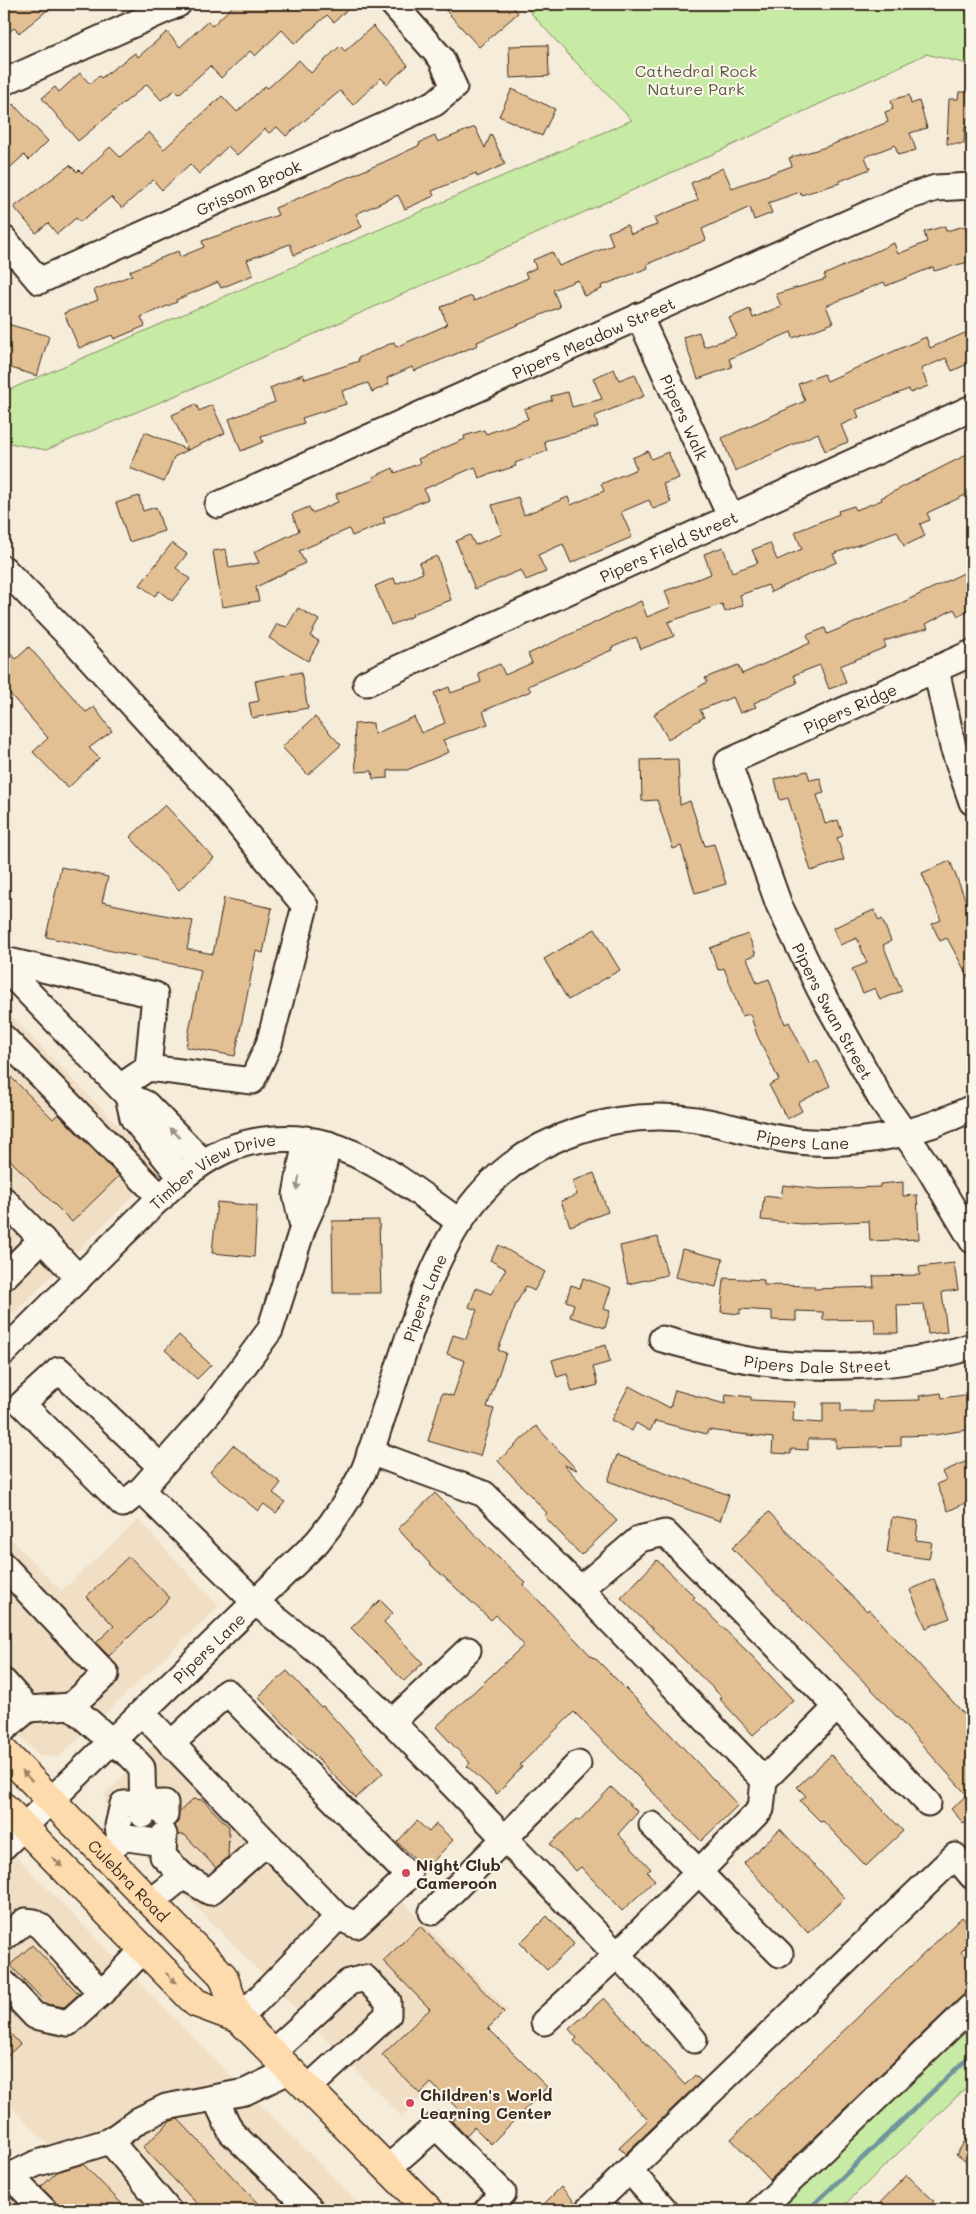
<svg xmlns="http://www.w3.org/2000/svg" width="976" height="2214" font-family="Mali,sans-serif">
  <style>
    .built { fill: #f0dfc5 }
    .green { fill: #c7eba4; stroke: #818a61 }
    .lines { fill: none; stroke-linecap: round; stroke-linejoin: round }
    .stream { stroke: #6f969d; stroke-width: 5 }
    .building { fill: #e2c094; stroke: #3b2a1e }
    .minor-casing { stroke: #3b2a1e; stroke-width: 29 }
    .major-casing { stroke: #3b2a1e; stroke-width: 31 }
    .minor { stroke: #fbf7ec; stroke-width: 25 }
    .major { stroke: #fedbac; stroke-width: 28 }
    .oneway { fill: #9b9085 }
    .oneway2 { fill: #9c8265 }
    .poi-dot { fill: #d1495b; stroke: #fbf7ec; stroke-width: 2 }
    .labels { text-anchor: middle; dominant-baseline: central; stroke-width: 4; stroke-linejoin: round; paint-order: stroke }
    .park-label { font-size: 16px; fill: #5e5a40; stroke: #fbf7ec }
    .street-label { font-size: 16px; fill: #3b2a1e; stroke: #fbf7ec }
    .poi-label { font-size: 16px; font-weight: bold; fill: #3b2a1e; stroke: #fbf7ec; text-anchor: start }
  </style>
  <rect width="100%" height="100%" fill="#f6ecda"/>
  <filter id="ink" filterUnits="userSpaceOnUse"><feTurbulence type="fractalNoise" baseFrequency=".02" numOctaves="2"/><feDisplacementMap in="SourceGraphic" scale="10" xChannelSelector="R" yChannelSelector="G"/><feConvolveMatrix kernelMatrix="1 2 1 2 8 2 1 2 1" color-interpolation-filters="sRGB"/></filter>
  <g filter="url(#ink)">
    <!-- built -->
    <g class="built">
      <path d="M4 1009 161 1169 4 1323Z"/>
      <path d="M138 1520 219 1606 59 1757 39 1756 4 1719V1532L61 1591Z"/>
      <path d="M160 1738 353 1940 399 1898 508 2011 402 2117 106 1815 105 1794Z"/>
      <path d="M4 1844 223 2068 366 2210H4V2164L48 2145 4 2099Z"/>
    </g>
    <!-- green -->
    <g class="green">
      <path d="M523 4H972V65L926 54 726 148 208 382 46 450 4 442V392L632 120 567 53Z"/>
      <path d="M972 2018V2082L839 2210H771Z"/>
    </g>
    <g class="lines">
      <!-- stream -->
      <path class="stream" d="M808 2210 972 2054"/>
    </g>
    <!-- building -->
    <g class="building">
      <path d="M4 4H55L19 33 14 28 4 36Z"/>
      <path d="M235 4H353L334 22 327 15 295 44 282 30 255 56 250 51 221 78 210 66 179 94 175 90 161 100 147 84 78 141 42 98 55 87 59 92 80 73 90 84 99 76 101 78 135 53 138 57 167 32 180 47 208 21 212 26Z"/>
      <path d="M440 4H510L518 13 479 47Z"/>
      <path d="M373 26 408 65 387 84 381 78 353 105 340 91 286 136 277 127 269 133 265 129 237 155 228 146 199 174 190 164 162 190 153 180 122 208 111 197 80 222 76 218 57 234 48 223 36 233 14 207 70 165 77 172 79 170 82 173 110 147 120 157 149 132 164 149 222 96 237 112 265 86 268 88 299 60 311 73 340 46 345 51Z"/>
      <path d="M548 45 549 76 510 78 509 46Z"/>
      <path d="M512 89 555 109 542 136 499 116Z"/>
      <path d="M959 92H972V127H965L964 144H947L949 99H958Z"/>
      <path d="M909 95 911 104 919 101 927 128 910 133 916 150 898 155 895 145 865 157 870 169 840 181V183L801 195 800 192 768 203 772 213 754 220 750 207 702 229 706 240 647 264 648 268 601 286 602 289 584 296 578 280 553 290 560 307 477 342 478 345 414 371 412 367 387 378 389 384 372 392 368 383 342 391 346 404 302 418 304 423 261 437 263 442 241 451 229 419 275 402 270 388 303 374 305 379 359 361 358 358 394 342 396 347 447 325 441 307 472 296 474 301 528 278 525 273 536 268 533 260 552 252 559 266 613 245 608 232 627 225 631 234 657 225 654 218 698 200 691 183 723 168 732 188 792 166 789 158 826 147 888 122 885 112 893 109 891 100Z"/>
      <path d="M13 104 48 141 29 160 24 155 4 173V112Z"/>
      <path d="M475 127 485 148 491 134 505 164 477 177 476 173 432 191 434 196 405 209 398 195 356 214 362 227 294 255 290 244 247 260 253 275 221 288 218 282 176 300 177 302 141 317 145 326 114 339 112 335 79 348 64 313 98 300 94 290 132 275 130 271 178 251 180 257 204 247 202 241 278 215 275 208 384 162 420 145 419 143 435 136 438 142Z"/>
      <path d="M945 226 946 231 965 226 972 261 934 271 933 267 886 286 884 282 826 306 833 323 793 338 791 332 729 359 732 367 698 379 683 337 699 332 704 347 737 336 729 318 750 309 753 318 781 306 776 294 826 279 824 275 894 243 898 254 927 242 924 232Z"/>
      <path d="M4 323 49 336 37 376 8 367 9 362 4 360Z"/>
      <path d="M972 330V362L952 371 946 358 921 369 928 386 910 393 909 389 856 410 859 417 841 425 848 442 825 451 818 433 735 471 722 438 805 401 798 384 824 374 827 381 926 337 930 348Z"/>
      <path d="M614 369 619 380 635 374 644 396 595 416 598 427 544 441 547 451 515 463 516 466 479 478 475 467 424 489 428 499 383 518 385 523 352 536 349 529 299 551 305 563 256 587 259 601 222 607 213 551 226 549 229 568 259 563 254 552 299 531 292 514 309 507 312 513 338 502 336 494 374 480 373 477 393 468 395 473 420 463 418 459 465 439 464 436 484 430 486 434 528 419 524 409 552 400 551 396 568 392 572 407 602 399 593 378Z"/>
      <path d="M196 404 199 411 212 405 225 433 188 450 172 415Z"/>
      <path d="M145 432 188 450 174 457 164 482 130 468Z"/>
      <path d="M648 451 651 459 668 452 679 478 663 484 671 502 653 509 649 500 621 512 632 537 571 563 563 544 538 555 546 572 526 580 521 570 475 589 456 541 470 535 475 545 502 534 492 505 518 497 524 515 568 497 571 505 604 491 601 484 637 469 632 458Z"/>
      <path d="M972 452V492L927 513 930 520 920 524 925 536 904 546 897 531 833 554 837 562 771 592 768 585 740 595 743 605 725 612 722 604 668 622 674 636 641 649 636 637 611 648 612 650 528 686 531 691 483 711 488 724 443 740 449 752 407 770H388V778L373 779 372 771 356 772 354 724 373 723 374 734 414 717 421 733 445 723 434 693 449 687 451 693 481 682 478 673 500 664 505 675 532 663 528 654 641 601 647 617 671 607 665 591 711 574 704 554 723 547 732 572 758 563 752 550 770 543 777 560 802 549 795 532 839 514 838 511 854 506 856 510 882 500 881 498Z"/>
      <path d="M139 496 143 511 156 507 164 531 129 542 116 503Z"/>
      <path d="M172 543 187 554 176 568 190 579 172 601 159 591 155 596 140 585Z"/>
      <path d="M437 556 451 600 412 614 413 616 391 625 375 586 394 578 396 584 423 573 419 563Z"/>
      <path d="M972 569V608L958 616 954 609 926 624 928 628 884 641 886 647 840 666 846 683 829 689 820 665 794 675 797 683 754 703 756 707 740 713 733 697 700 710 704 717 668 739 654 714 707 682 705 678 738 665 742 674 810 643 807 635 825 628 827 634 893 607Z"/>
      <path d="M298 608 319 620 310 636 319 641 308 661 269 638 277 624 287 627Z"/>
      <path d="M4 646 16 659 29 647 86 712 94 707 112 731 89 748 99 758 68 788 33 752 48 738 4 687Z"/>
      <path d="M301 672 308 708 252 718 249 703 259 701 255 681Z"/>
      <path d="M315 717 341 745 308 775 282 747Z"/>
      <path d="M678 759 680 805 690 801 705 846 714 844 726 884 695 893 681 846 673 849 657 800 642 801 641 760Z"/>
      <path d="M807 771 810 780 820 778 824 793 817 795 825 824 838 820 843 836 837 838 844 860 811 871 788 798 780 800 775 779Z"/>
      <path d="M165 805 214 858 179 890 130 837Z"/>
      <path d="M950 861 968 906 972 904V984L947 938 940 941 932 924 941 920 922 873Z"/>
      <path d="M61 867 108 877 102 902 193 921 187 949 213 954 224 898 272 908 263 953 256 951 235 1056 186 1047 201 970 46 937Z"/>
      <path d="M874 910 879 921 882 919 891 941 883 945 902 991 880 1000 875 988 863 993 852 969 867 963 857 938 840 945 833 928Z"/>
      <path d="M595 929 620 970 568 1000 544 959Z"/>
      <path d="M748 934 756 955 747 958 757 983 769 979 785 1024 789 1022 810 1064 817 1060 830 1086 798 1103 802 1111 787 1119 769 1085 779 1080 757 1035 750 1014 742 1016 724 968 718 970 710 948Z"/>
      <path d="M4 1070 53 1119 58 1114 119 1176 72 1222 4 1154Z"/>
      <path d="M594 1173 608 1212 570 1226 561 1201 577 1195 572 1181Z"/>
      <path d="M903 1182V1196L917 1195 919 1239 870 1241 869 1221 802 1224 761 1220 764 1196 781 1198 783 1185 819 1189 880 1187V1184Z"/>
      <path d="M217 1202 257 1206 254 1257 212 1253Z"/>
      <path d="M379 1220 381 1293H333L332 1221Z"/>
      <path d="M658 1237 667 1275 628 1284 620 1246Z"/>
      <path d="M499 1245 545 1272 534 1291 526 1286 516 1304 498 1350 506 1353 487 1407 494 1409 480 1456 428 1441 442 1393 453 1396 465 1361 447 1354 453 1335 466 1339 477 1310 469 1307 476 1288 491 1294 506 1269 490 1260Z"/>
      <path d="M682 1249 723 1259 716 1287 675 1277Z"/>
      <path d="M954 1263 958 1290 942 1292 947 1332 928 1334 924 1304 897 1305 898 1333H875L874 1319 823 1320V1312L796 1311V1321L772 1320V1311L740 1309V1314L721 1312 724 1278 764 1280V1285L814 1286V1289L874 1287 873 1276 920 1275 919 1267Z"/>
      <path d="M583 1278 611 1288 604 1309 610 1311 605 1328 570 1317 574 1304 566 1301 571 1285 580 1288Z"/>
      <path d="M179 1335 211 1365 197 1379 165 1350Z"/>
      <path d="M606 1345 610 1362 593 1367 598 1385 572 1392 567 1374 557 1377 552 1360Z"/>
      <path d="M629 1386 670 1408 675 1390 725 1404 726 1394 751 1397V1400L794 1402 793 1421 823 1423V1403H841V1412H873V1401L920 1400 919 1396 941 1393 942 1398 972 1394V1429L935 1435 901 1436V1446L836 1448V1439H808V1450L791 1449V1454L772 1453 773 1438 708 1430 707 1434 655 1421 650 1431 636 1423 632 1431 611 1420Z"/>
      <path d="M536 1426 577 1470 564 1465 617 1521 581 1555 544 1516 547 1513 498 1461Z"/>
      <path d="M233 1445 281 1483 273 1493 285 1502 276 1513 264 1504 258 1511 210 1472Z"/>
      <path d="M617 1455 729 1495 720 1521 608 1481Z"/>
      <path d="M972 1459V1500L948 1511 937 1484 946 1480 942 1472Z"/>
      <path d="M435 1493 486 1546 526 1583 524 1585 593 1658 594 1657 648 1711 738 1805 701 1841 574 1712 520 1765 522 1767 497 1794 467 1766 470 1763 436 1727 524 1645 496 1615 491 1620 432 1566 398 1529Z"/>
      <path d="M769 1512 806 1552 867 1611 869 1609 972 1723V1816L964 1824 951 1809 967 1795 877 1695 732 1548Z"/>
      <path d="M892 1517 918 1521 916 1540 932 1542 929 1559 887 1553Z"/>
      <path d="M129 1556 170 1598 109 1656 96 1643 114 1626 86 1597Z"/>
      <path d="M657 1560 695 1597 693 1599 751 1655 793 1700 753 1735 720 1699 722 1697 621 1598Z"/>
      <path d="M934 1579 950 1618 926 1628 910 1590Z"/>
      <path d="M380 1600 393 1613 384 1622 423 1663 404 1681 351 1628Z"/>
      <path d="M287 1671 321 1707 323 1706 383 1773 356 1798 258 1697Z"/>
      <path d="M831 1755 903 1831 866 1866 823 1821 821 1822 800 1801 806 1796 797 1787Z"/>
      <path d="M611 1787 638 1812 618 1834 651 1869 647 1872 655 1880 622 1911 581 1867 576 1871 550 1844 576 1819 579 1821Z"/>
      <path d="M193 1799 203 1800 229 1827 228 1857 216 1868 185 1835H178L174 1826 178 1822 179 1812Z"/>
      <path d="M417 1821 429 1832 436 1824 453 1840 426 1869 397 1842Z"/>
      <path d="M780 1829 845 1898 808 1933 744 1863Z"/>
      <path d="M547 1916 574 1944 547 1970 520 1943Z"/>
      <path d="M962 1917 972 1928V1941L961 1952 972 1963V1992L962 1996 770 2180 731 2139Z"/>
      <path d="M420 1926 504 2012 488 2028 547 2087 491 2144 474 2127 466 2136 452 2121 461 2112 431 2083 420 2094 382 2055 430 2009 383 1961Z"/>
      <path d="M32 1945 79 1994 64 2007 47 2004 10 1965Z"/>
      <path d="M604 1998 685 2085 695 2075 701 2081 625 2154 619 2147 648 2120 574 2041 577 2038 569 2029Z"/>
      <path d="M4 2027 20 2044 4 2059Z"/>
      <path d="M178 2119 264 2210H203L143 2147 171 2121Z"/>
      <path d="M972 2130V2165L956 2155Z"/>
      <path d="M83 2164 128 2210H58L54 2200 41 2187 57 2172Z"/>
      <path d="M907 2175 934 2201 925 2210H873Z"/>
      <path d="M561 2187 576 2203 574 2210H538Z"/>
    </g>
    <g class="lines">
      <defs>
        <g id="minor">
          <path d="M4 82 178 4"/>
          <path id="s1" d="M4 239 39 281 435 103 454 87 441 58 393 4"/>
          <path id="s2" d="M639 316 731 518"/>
          <path id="s3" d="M218 505 904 198 936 188 972 186"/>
          <path d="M4 569 78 645 213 793 305 906 269 1044 252 1081 148 1068 120 1087"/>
          <path id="s4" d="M972 653 728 762 779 905 820 990 882 1101 927 1165 972 1240"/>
          <path d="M936 669 953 747 972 802"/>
          <path id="s5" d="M366 683 972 408"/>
          <path d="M4 960 155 995 148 1068"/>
          <path d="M4 967 128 1096 146 1104 203 1162"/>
          <path d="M4 1038 161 1198"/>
          <path d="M128 1096 133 1118 182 1178"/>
          <path d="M4 1200 79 1278"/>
          <path d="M303 1227 296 1195 306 1139"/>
          <path d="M4 1277 42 1239"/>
          <path id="s6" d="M662 1339C688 1346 716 1354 743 1359 814 1372 904 1368 972 1346"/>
          <path id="s7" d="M4 1352C43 1313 83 1274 122 1235 154 1205 183 1170 224 1151 255 1137 294 1135 327 1144 376 1157 419 1194 460 1222"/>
          <path d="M370 1452 484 1494 580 1589 639 1539 665 1533 837 1707 764 1780 761 1809 617 1955 544 2022"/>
          <path d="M161 1467 59 1370 22 1404 123 1504 141 1490 209 1413 270 1330 303 1227 317 1196 328 1144"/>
          <path d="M141 1490 255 1602 322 1655 392 1722 649 1988 694 2040"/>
          <path d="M4 1566 106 1674 71 1706 112 1742 131 1756 142 1768 143 1815"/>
          <path d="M580 1589 764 1780"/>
          <path d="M4 1682 28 1709 4 1729"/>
          <path d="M837 1707 928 1803"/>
          <path d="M28 1709 71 1706"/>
          <path d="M142 1713 338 1917 239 2019"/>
          <path d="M392 1722 468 1650"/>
          <path d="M171 1744 227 1692 409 1876 356 1925 338 1917"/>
          <path d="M652 1825 780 1954"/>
          <path d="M164 1835 163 1856 183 1876"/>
          <path d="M120 1837 163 1843"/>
          <path id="s8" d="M4 1846 317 1542C335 1520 351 1496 364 1470 371 1453 376 1435 382 1418 407 1346 428 1256 478 1197 530 1135 618 1108 697 1120 735 1126 770 1140 809 1142 865 1145 922 1133 972 1108"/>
          <path d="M106 1856 120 1840 118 1826 123 1804 165 1803V1815"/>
          <path d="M151 1902 183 1876 210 1892 266 1843"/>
          <path d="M432 1912 578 1764"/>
          <path d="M4 1938 25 1921 34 1922 41 1927 101 1993"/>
          <path d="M4 1983 35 2016 68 2023 109 1986 143 1950"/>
          <path d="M272 2053 349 1982 365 1978 388 2001V2015L307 2089"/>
          <path d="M215 2098 231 2132 311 2210"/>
          <path d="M110 2141 168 2210"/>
          <path d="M387 2169 436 2126 503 2193 487 2210"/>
          <path d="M629 2170 665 2210"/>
          <path d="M10 2176 44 2210"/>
          <path d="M4 2179 35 2164 110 2141 139 2120 166 2107 245 2092 289 2071"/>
          <path d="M588 2210 955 1856 972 1876"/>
          <path d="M760 2210 972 2006"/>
        </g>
        <g id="major">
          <path id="s9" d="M4 1752 223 1976 239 2019 429 2210"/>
          <path d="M4 1807 196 2003 239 2019"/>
        </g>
      </defs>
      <!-- minor casing -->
      <use href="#minor" class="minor-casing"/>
      <!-- major casing -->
      <use href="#major" class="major-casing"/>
      <!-- minor -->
      <use href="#minor" class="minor"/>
      <!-- major -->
      <use href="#major" class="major"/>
    </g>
    <!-- one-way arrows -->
    <defs><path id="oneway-solid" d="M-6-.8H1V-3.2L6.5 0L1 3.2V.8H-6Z" transform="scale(1.25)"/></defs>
    <g class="oneway">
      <use href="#oneway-solid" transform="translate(175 1133) rotate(-134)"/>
      <use href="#oneway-solid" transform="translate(298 1183) rotate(99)"/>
    </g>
    <g class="oneway2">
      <use href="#oneway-solid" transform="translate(27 1776) rotate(-134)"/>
      <use href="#oneway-solid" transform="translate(57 1862) rotate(46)"/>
      <use href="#oneway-solid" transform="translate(171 1978) rotate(45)"/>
    </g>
  </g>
  <!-- markers -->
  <g class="poi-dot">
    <circle cx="406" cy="1873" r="5"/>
    <circle cx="410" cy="2103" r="5"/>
  </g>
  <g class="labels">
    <!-- park labels -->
    <g class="park-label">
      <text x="696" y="70">Cathedral Rock<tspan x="696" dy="18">Nature Park</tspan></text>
    </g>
    <!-- street labels -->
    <g class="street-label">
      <text stroke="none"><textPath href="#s1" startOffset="284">Grissom Brook</textPath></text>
      <text stroke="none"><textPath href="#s3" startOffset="411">Pipers Meadow Street</textPath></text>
      <text stroke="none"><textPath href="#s2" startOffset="111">Pipers Walk</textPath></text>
      <text stroke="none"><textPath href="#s5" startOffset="332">Pipers Field Street</textPath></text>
      <text transform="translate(850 708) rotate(-24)">Pipers Ridge</text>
      <text stroke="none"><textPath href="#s4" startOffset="538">Pipers Swan Street</textPath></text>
      <text stroke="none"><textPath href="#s8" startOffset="1170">Pipers Lane</textPath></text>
      <text stroke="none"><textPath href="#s7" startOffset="280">Timber View Drive</textPath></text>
      <text stroke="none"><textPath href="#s8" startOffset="705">Pipers Lane</textPath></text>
      <text stroke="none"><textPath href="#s6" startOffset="158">Pipers Dale Street</textPath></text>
      <text stroke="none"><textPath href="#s8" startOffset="285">Pipers Lane</textPath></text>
      <text stroke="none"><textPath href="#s9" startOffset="179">Culebra Road</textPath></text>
    </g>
    <!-- poi labels -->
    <g class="poi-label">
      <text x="416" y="1864">Night Club<tspan x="416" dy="18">Cameroon</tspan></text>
      <text x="420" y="2094">Children's World<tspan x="420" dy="18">Learning Center</tspan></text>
    </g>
  </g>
  <!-- margin -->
  <rect width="976" height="2214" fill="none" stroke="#fbf7ec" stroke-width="20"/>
  <rect x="10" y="10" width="956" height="2194" fill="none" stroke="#3b2a1e" stroke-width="2" filter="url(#ink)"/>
</svg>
